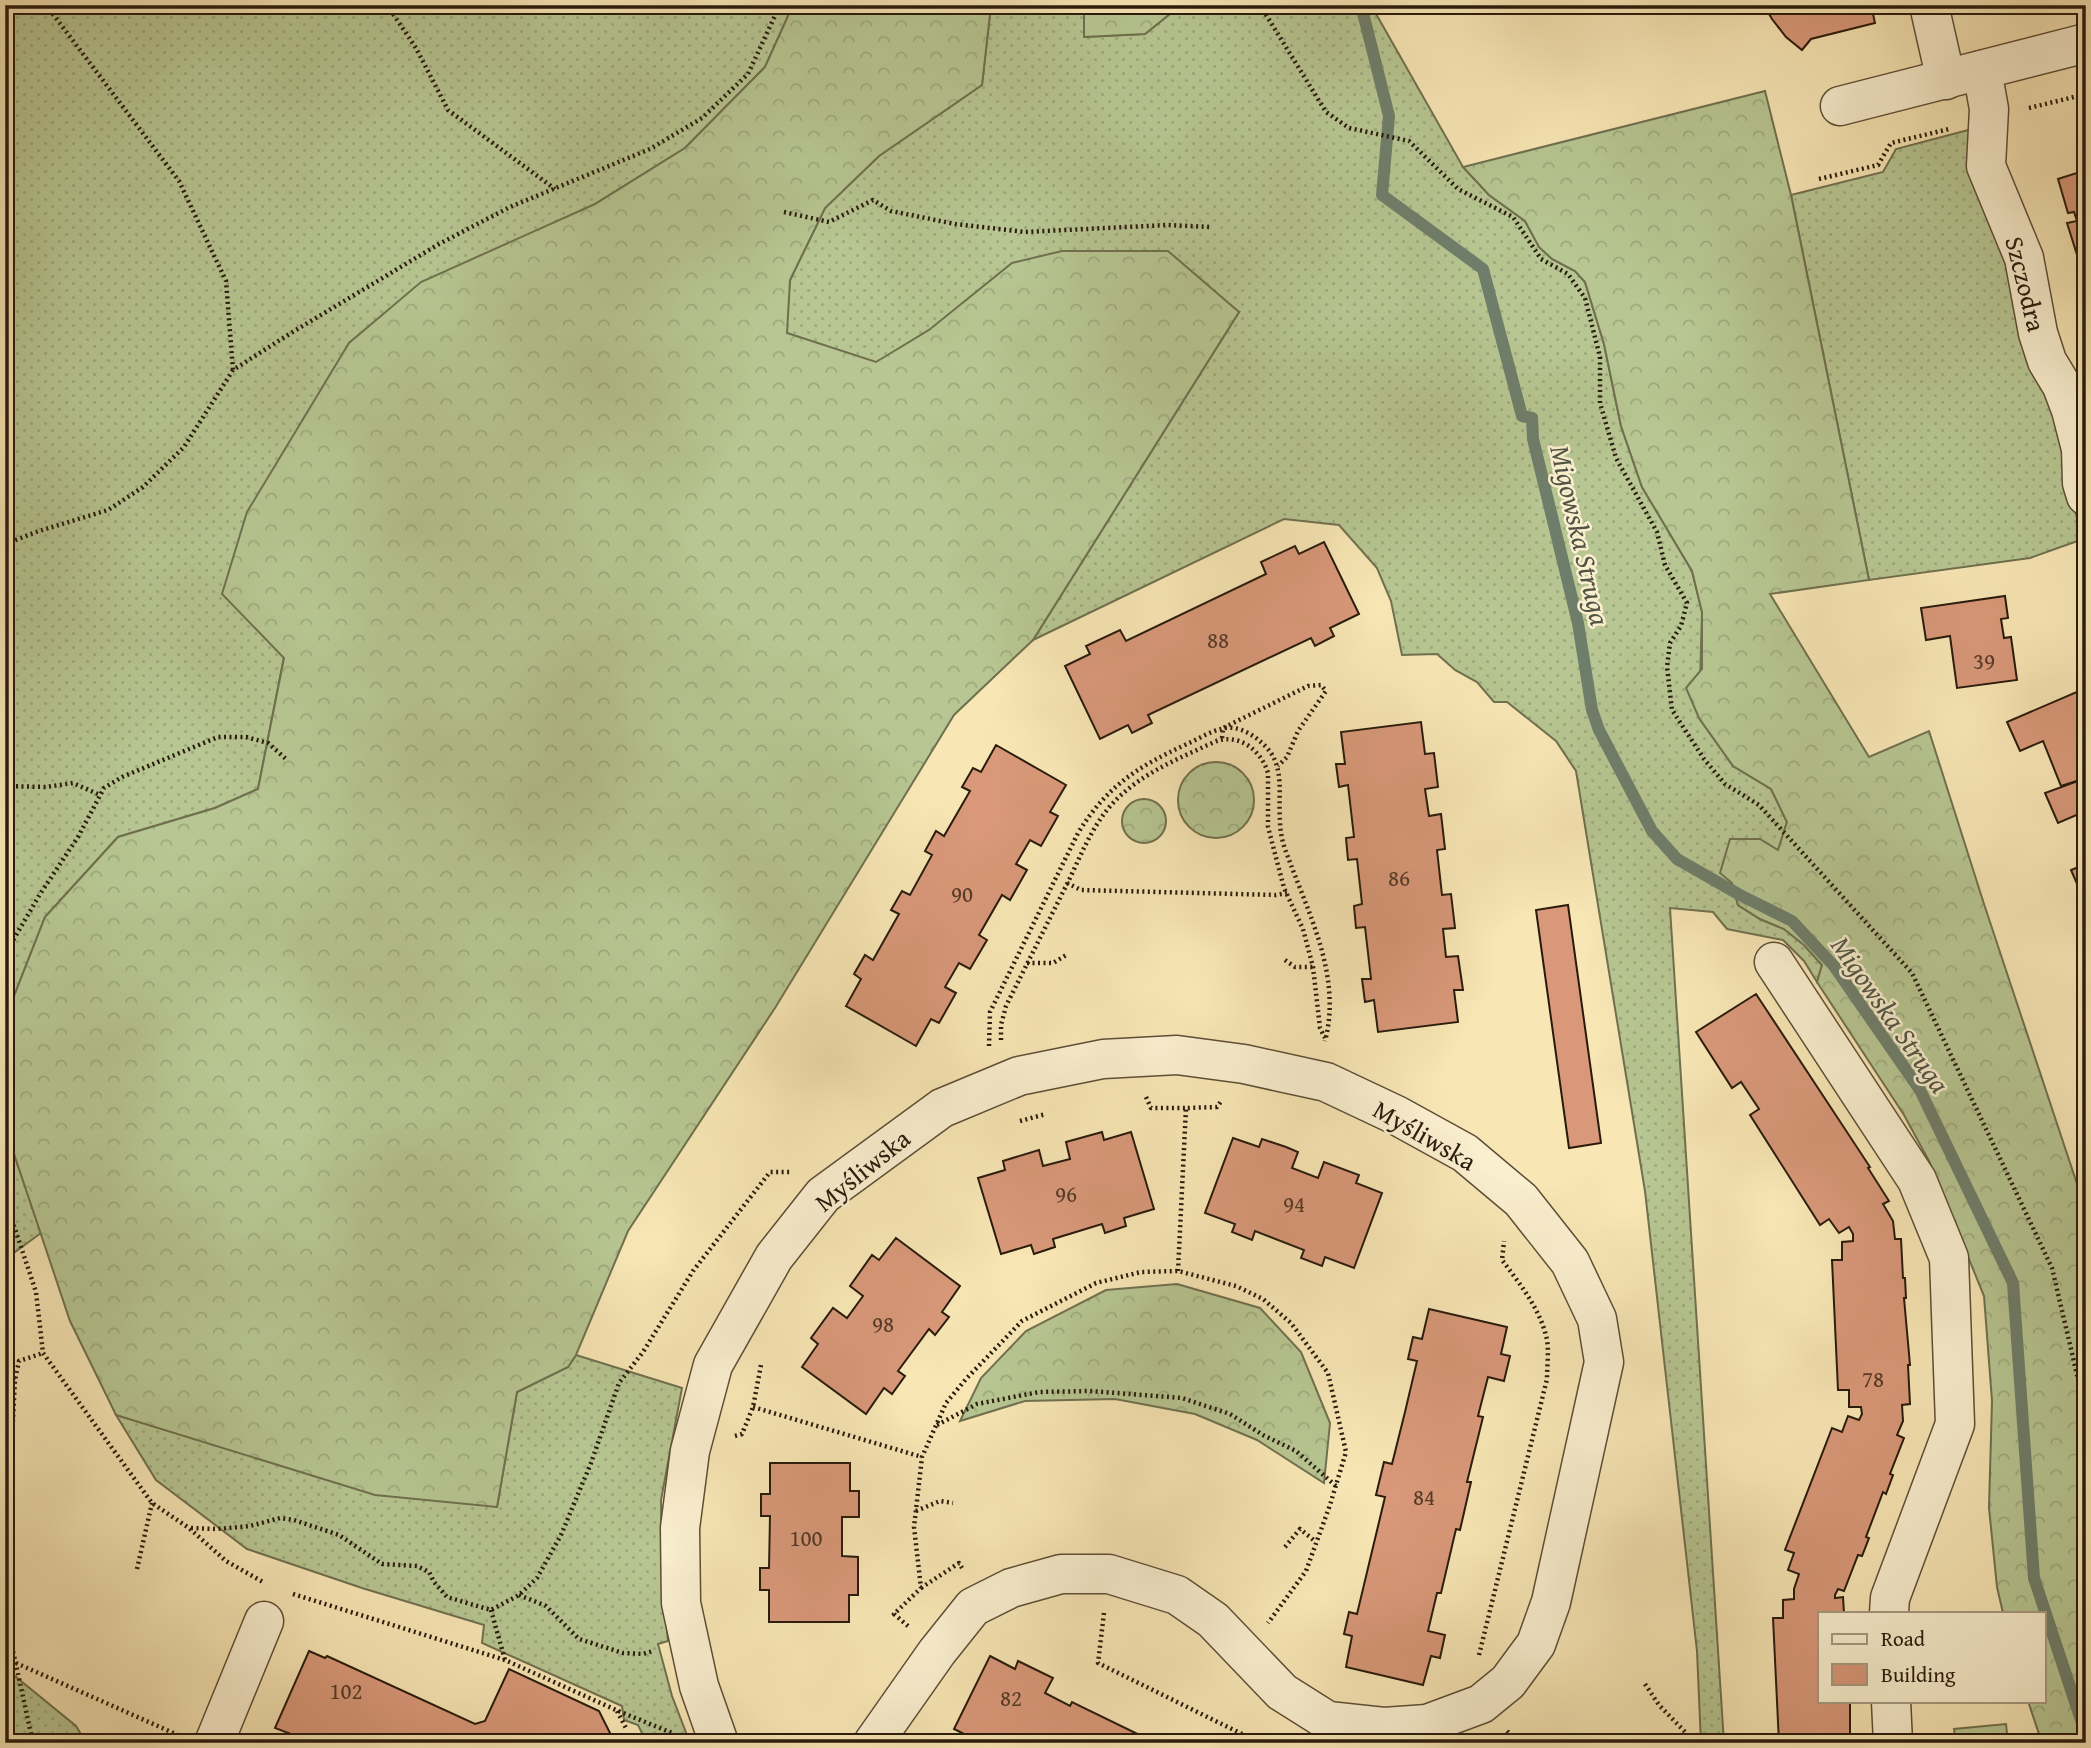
<svg xmlns="http://www.w3.org/2000/svg" width="2091" height="1748" font-family="'Gentium Book Plus',serif">
  <style>
    .grass { fill: url(#grass-dots); stroke: #70704f; stroke-width: 2 }
    .forest { fill: url(#forest-crowns); stroke: #70704f; stroke-width: 2 }
    .pitch { fill: #b7c692; stroke: #70704f; stroke-width: 2 }
    .lines { fill: none; stroke-linecap: round; stroke-linejoin: round }
    .stream { stroke: #6f7e6b; stroke-width: 12 }
    .building { fill: #d89879; stroke: #291b0c; stroke-width: 2 }
    .minor-casing { stroke: #5d4e36; stroke-width: 41 }
    .path { stroke: #291b0c; stroke-width: 4.5; stroke-dasharray: 2 3.5; stroke-linecap: butt }
    .minor { stroke: #faefcf; stroke-width: 38 }
    .labels { text-anchor: middle; dominant-baseline: central; stroke-width: 5; stroke-linejoin: round; paint-order: stroke }
    .number-label { font-size: 23px; fill: #553a27 }
    .street-label { font-size: 26px; fill: #291b0c; stroke: #faefcf }
    .water-label { font-size: 28px; font-style: italic; fill: #525544; stroke: #faefcf }
  </style>
  <defs>
    <pattern id="grass-dots" width="8" height="8" patternUnits="userSpaceOnUse" patternTransform="scale(1.75)"><rect width="8" height="8" fill="#b7c692"/><path d="M2 2h.1M6 6h.1" fill="none" stroke="#9daa7d" stroke-width="1.8" stroke-linecap="round"/></pattern>
    <pattern id="forest-crowns" width="20" height="18" patternUnits="userSpaceOnUse" patternTransform="scale(1.75)"><rect width="20" height="18" fill="#b7c692"/><path d="M2 6a3 3 0 1 1 6 0M12 15a3 3 0 1 1 6 0" fill="none" stroke="#9daa7d"/></pattern>
  </defs>
  <rect width="100%" height="100%" fill="#f8e6b5"/>
  <filter id="stains"><feTurbulence type="fractalNoise" baseFrequency=".00286" numOctaves="4"/><feColorMatrix values="0 0 0 0 .2 0 0 0 0 .09 0 0 0 0 .02 0 0 0 .5 -.17"/></filter>
  <radialGradient id="worn" r=".72"><stop offset=".6" stop-color="#630" stop-opacity="0"/><stop offset="1" stop-color="#630" stop-opacity=".3"/></radialGradient>
  <!-- grass -->
  <g class="grass">
    <path d="M5 5H793L765 67 685 148 595 204 284 657 258 789 215 808 118 837 45 917 9 1009 5 1046Z"/>
    <path d="M991 5H1084V37L1145 34 1181 5H1371L1463 167 1489 195 1525 221 1539 247 1552 259 1575 271 1585 282 1604 344 1621 426 1642 487 1692 571 1702 612 1699 718 1733 766 1771 789 1787 822 1778 851 1732 883 1738 905 1760 919 1784 929 1804 945 1822 965 1817 982 1804 961 1783 940 1727 929 1713 912 1670 908 1724 1743H1701L1697 1651 1645 1191 1576 771 1556 741 1507 702H1494L1477 682 1455 670 1437 654 1402 655 1391 601 1377 568 1339 525 1284 519 1033 640 1239 312 929 330 876 363 786 333 790 280 825 208 879 156 982 85Z"/>
    <path d="M1972 129 1997 227 2055 412 2069 489 2083 539 2030 558 1869 580 1791 195 1883 172 1896 149Z"/>
    <path d="M5 1127 41 1233 7 1258 13 1287 5 1344Z"/>
    <path d="M576 1355 682 1388 661 1500 662 1576 668 1641 658 1644 672 1696 690 1743H647L638 1725 624 1720 622 1706 482 1643 484 1625 362 1588 247 1549 156 1480 116 1415 239 1452 497 1507 517 1392 568 1367Z"/>
    <path d="M5 1668 76 1726 86 1743H5Z"/>
  </g>
  <!-- forest -->
  <g class="forest">
    <path d="M793 5H991L982 85 879 156 825 208 790 280 787 333 876 362 929 330 1012 263 1062 251H1168L1239 312 1033 640 954 715 775 1008 628 1231 576 1355 568 1367 517 1392 497 1507 375 1495 116 1415 70 1321 5 1127V1046L9 1009 45 917 118 837 215 808 258 789 284 658 222 594 247 512 349 343 421 282 595 204 685 148 765 67Z"/>
    <path d="M1084 5H1181L1145 34 1084 37Z"/>
    <path d="M1765 91 1791 195 1869 580 1770 594 1869 757 1929 731 1984 904 2086 1211V1743H2042L2028 1701H2044V1613H2003L1997 1587 1989 1508 1992 1401 1984 1296 1929 1161 1904 1115 1817 982 1822 965 1804 945 1784 929 1760 919 1738 905 1732 883 1720 873 1730 839H1760L1778 850 1787 822 1771 789 1733 766 1699 718 1686 688 1702 669V612L1692 571 1642 487 1621 426 1604 344 1585 282 1575 271 1552 259 1539 247 1525 221 1489 195 1463 167Z"/>
    <circle cx="1216" cy="800" r="38"/>
    <circle cx="1144" cy="821" r="22"/>
    <path d="M1177 1284 1260 1308 1301 1352 1330 1423 1324 1483 1257 1440 1195 1414 1115 1399 1025 1401 960 1421 981 1378 1026 1331 1106 1290Z"/>
  </g>
  <!-- pitch -->
  <path class="pitch" d="M2006 1724 2008 1743H1956L1954 1729Z"/>
  <g class="lines">
    <!-- stream -->
    <path class="stream" d="M1361 5 1389 116 1382 195 1483 269 1522 416 1532 418 1533 439 1578 623 1592 710 1599 730 1652 831 1677 859 1740 895 1792 921 1834 966 1920 1090 2013 1283 2034 1578 2086 1735"/>
  </g>
  <!-- building -->
  <g class="building">
    <path d="M1778 5H1871L1875 23 1811 39 1802 50 1786 37 1772 19 1769 14 1779 10Z"/>
    <path d="M2086 170V263L2084 256 2078 258 2067 223 2077 221 2074 212 2068 213 2058 179Z"/>
    <path d="M1324 542 1359 614 1330 628 1334 636 1315 646 1311 638 1148 715 1152 723 1132 733 1128 725 1100 739 1065 666 1090 654 1086 646 1120 630 1126 641 1266 574 1261 562 1295 546 1299 554Z"/>
    <path d="M2005 596 2008 618 2001 619 2004 638 2011 637 2017 680 1957 688 1950 636 1926 640 1921 608Z"/>
    <path d="M2086 688V778L2061 786 2043 741 2020 751 2007 722Z"/>
    <path d="M1421 722 1425 754 1434 753 1438 787 1425 789 1429 816 1441 814 1445 849 1437 850 1442 895 1451 894 1455 928 1443 929 1446 957 1458 956 1463 990H1454L1458 1022 1378 1032 1374 1000 1365 1002 1362 979H1371L1365 927 1356 928 1354 906 1362 904 1357 859 1348 860 1346 838 1354 837 1348 785 1339 787 1336 764H1345L1341 732Z"/>
    <path d="M996 745 1066 785 1050 812 1058 816 1041 846 1030 840 1016 864 1027 870 1010 900 1002 895 979 935 987 940 970 969 959 963 945 987 956 993 939 1023 931 1019 916 1046 846 1006 861 979 854 974 865 955 873 960 899 914 891 910 902 891 910 895 932 855 925 851 936 831 944 836 970 791 962 787 973 768 981 772Z"/>
    <path d="M2086 778V823L2081 813 2058 823 2045 793Z"/>
    <path d="M2086 864V899L2084 900 2071 870Z"/>
    <path d="M1568 905 1601 1143 1569 1148 1536 910Z"/>
    <path d="M1756 994 1870 1167 1868 1168 1889 1201 1883 1204 1893 1221 1895 1239H1901L1903 1278H1905L1906 1298H1904L1910 1365H1908L1910 1404 1902 1405 1903 1421 1897 1435 1904 1438 1890 1474 1893 1475 1886 1494 1883 1492 1866 1537 1869 1538 1862 1556 1858 1555 1844 1591 1838 1589 1835 1595V1598L1843 1597 1844 1613H1820V1701H1848L1850 1703V1743H1779L1773 1618H1783V1600L1794 1599V1589L1799 1574 1788 1570 1794 1553 1785 1550 1832 1428 1842 1432 1848 1416 1859 1420 1862 1414 1861 1407H1849V1390H1838L1832 1260H1842V1242L1853 1241V1234L1849 1227 1839 1233 1829 1219 1820 1225 1750 1115 1759 1109 1741 1082 1732 1088 1696 1032Z"/>
    <path d="M1102 1132 1104 1140 1131 1132 1154 1209 1124 1218 1126 1226 1105 1233 1102 1224 1053 1239 1055 1247 1034 1254 1031 1245 1001 1254 978 1178 1005 1170 1003 1161 1039 1150 1043 1166 1070 1159 1066 1142Z"/>
    <path d="M1233 1138 1259 1147 1262 1139 1286 1147 1298 1152 1292 1168 1318 1178 1324 1162 1359 1175 1356 1183 1382 1193 1354 1268 1325 1257 1322 1266 1301 1258 1304 1250 1255 1231 1252 1240 1232 1232 1235 1224 1205 1213Z"/>
    <path d="M896 1238 960 1286 942 1312 949 1317 935 1335 929 1329 898 1371 905 1376 892 1394 884 1388 866 1414 802 1367 818 1344 811 1338 833 1308 847 1318 863 1296 850 1286 872 1255 879 1260Z"/>
    <path d="M1429 1309 1507 1327 1501 1354 1510 1356 1504 1381 1488 1377 1478 1416 1483 1417 1467 1482H1471L1460 1530 1456 1529 1441 1593H1437L1428 1631 1445 1635 1440 1658 1431 1656 1423 1685 1346 1667 1352 1636 1344 1634 1349 1612 1357 1614 1385 1497 1376 1495 1384 1462 1392 1464 1405 1412 1417 1361 1408 1359 1413 1337 1422 1339Z"/>
    <path d="M770 1463H850V1491H859V1517H842V1556L858 1557V1595H849V1622H769V1590H760V1568H769L770 1516H761V1494H770Z"/>
    <path d="M309 1651 325 1658 327 1656 475 1724 485 1721 509 1669 599 1711 615 1743H287L291 1734 275 1728Z"/>
    <path d="M990 1656 1015 1669 1018 1661 1053 1678 1045 1693 1070 1706 1072 1702 1156 1743H982L954 1729Z"/>
  </g>
  <g class="lines">
    <defs>
      <g id="minor">
        <path d="M1929 5 1946 80"/>
        <path d="M1982 70 1989 109 1986 166 2024 258 2038 333 2047 361 2062 386 2071 410 2081 449 2082 483 2086 496"/>
        <path d="M1840 106 2086 43"/>
        <path d="M1774 962 1917 1180 1949 1258 1955 1424 1890 1598 1889 1613"/>
        <path d="M1891 1701 1893 1743"/>
        <path d="M214 1743 264 1621"/>
        <path d="M719 1743 699 1686 681 1603 680 1528 690 1451 713 1365 774 1257 823 1195 942 1108 1019 1076 1103 1059 1177 1055 1244 1064 1326 1082 1396 1115 1465 1153 1521 1200 1570 1262 1597 1319 1604 1362 1551 1602 1536 1644 1508 1682 1481 1704 1427 1724 1384 1727 1328 1721 1282 1692 1213 1620 1177 1595 1109 1574H1061L1011 1588 973 1607 937 1652 873 1743"/>
      </g>
    </defs>
    <!-- minor casing -->
    <use href="#minor" class="minor-casing"/>
    <!-- path -->
    <g class="path">
      <path d="M46 5 179 181 226 281 233 370"/>
      <path d="M387 5 416 48 448 110 555 189"/>
      <path d="M1260 5 1326 112 1349 128 1409 141 1458 189 1513 217 1541 259 1568 274 1585 298 1600 357V403L1616 458 1657 532 1665 565 1687 603 1681 626 1670 643 1667 667 1672 710 1704 759 1725 784 1759 805 1912 973 2052 1268 2086 1413"/>
      <path d="M2029 108 2086 94"/>
      <path d="M1819 179 1878 165 1891 143 1949 129"/>
      <path d="M784 212 829 222 873 200 891 211 955 224 1025 232 1167 225 1211 227"/>
      <path d="M5 544 39 531 108 510 143 487 184 447 233 370 291 333 439 244 510 207 650 149 702 118 748 74 780 5"/>
      <path d="M1222 738 1223 728 1308 686 1321 685 1326 691 1298 731 1287 757 1278 766"/>
      <path d="M5 786 46 787 73 783 100 795"/>
      <path d="M1067 883 1081 890 1276 895 1287 893"/>
      <path d="M5 954 40 894 78 837 104 788 122 777 218 737H246L268 743 286 759"/>
      <path d="M1285 960 1295 967H1313"/>
      <path d="M1027 963H1053L1068 954"/>
      <path d="M1001 1040V1025L1006 1006C1026 966 1046 926 1066 886 1082 854 1093 821 1120 796 1147 771 1180 758 1212 743 1236 731 1261 749 1268 773V827L1284 888 1303 929 1313 967 1320 1028 1325 1038"/>
      <path d="M989 1046 990 1012 1078 833C1107 786 1137 767 1187 744 1198 739 1209 732 1221 729 1239 723 1261 739 1271 753 1284 773 1278 798 1280 820 1280 833 1283 845 1288 857 1309 915 1342 977 1325 1041"/>
      <path d="M1146 1097 1151 1108H1186"/>
      <path d="M1020 1121 1046 1114"/>
      <path d="M5 1199 36 1292 43 1353 152 1503 189 1528 226 1561 263 1582"/>
      <path d="M1178 1271 1186 1108 1217 1107 1222 1100"/>
      <path d="M5 1374 15 1380"/>
      <path d="M753 1407 922 1457"/>
      <path d="M937 1425 977 1404 1039 1392 1090 1391 1182 1398 1230 1414 1263 1435 1296 1451 1336 1486"/>
      <path d="M735 1436 742 1434 753 1407 761 1365"/>
      <path d="M916 1511 940 1501 953 1503"/>
      <path d="M191 1528 217 1529 250 1526 280 1518 294 1520 339 1535 382 1564 417 1566 429 1572 434 1582 447 1597 491 1610 519 1595 537 1578 561 1535 591 1463 619 1383 643 1352 693 1271 770 1172H792"/>
      <path d="M1285 1547 1300 1529 1316 1542"/>
      <path d="M137 1569 152 1503"/>
      <path d="M5 1576 15 1380 19 1361 43 1353"/>
      <path d="M921 1588 959 1563 962 1568"/>
      <path d="M293 1594 505 1660 616 1710 672 1733"/>
      <path d="M519 1595 546 1606 579 1639 623 1653 643 1654 653 1651"/>
      <path d="M491 1610 505 1660"/>
      <path d="M1104 1613 1098 1663 1246 1736 1281 1739"/>
      <path d="M5 1614 33 1743"/>
      <path d="M908 1626 894 1614 921 1588 914 1527 922 1457 946 1403 966 1379 1022 1321 1096 1283 1141 1272 1178 1271 1236 1286 1263 1299 1291 1323 1328 1373 1346 1452 1330 1505 1306 1571 1268 1623"/>
      <path d="M1479 1655 1547 1379C1547 1366 1549 1352 1547 1340 1541 1310 1520 1284 1502 1260L1504 1241"/>
      <path d="M16 1663 178 1735"/>
      <path d="M1645 1684 1659 1705 1687 1734 1688 1743"/>
      <path d="M617 1711 626 1728"/>
      <path d="M1507 1731 1518 1743"/>
    </g>
    <!-- minor -->
    <use href="#minor" class="minor"/>
  </g>
  <g class="labels">
    <!-- number labels -->
    <g class="number-label">
      <text x="1218" y="639">88</text>
      <text x="1984" y="660">39</text>
      <text x="1399" y="877">86</text>
      <text x="962" y="893">90</text>
      <text x="1066" y="1193">96</text>
      <text x="1294" y="1203">94</text>
      <text x="883" y="1323">98</text>
      <text x="1873" y="1378">78</text>
      <text x="1424" y="1496">84</text>
      <text x="806" y="1537">100</text>
      <text x="346" y="1690">102</text>
      <text x="1011" y="1697">82</text>
    </g>
    <!-- street labels -->
    <g class="street-label">
      <text transform="translate(2026 284) rotate(76)">Szczodra</text>
      <text transform="translate(1425 1135) rotate(30)">Myśliwska</text>
      <text transform="translate(862 1170) rotate(-39)">Myśliwska</text>
    </g>
    <!-- water labels -->
    <g class="water-label">
      <text transform="translate(1581 535) rotate(77)">Migowska Struga</text>
      <text transform="translate(1891 1014) rotate(55)">Migowska Struga</text>
    </g>
  </g>
  <!-- margin -->
  <rect width="2091" height="1748" fill="none" stroke="#f8e6b5" stroke-width="28"/>
  <rect x="7" y="7" width="2077" height="1734" fill="none" stroke="#291b0c" stroke-width="3.5"/>
  <rect x="14" y="14" width="2063" height="1720" fill="none" stroke="#291b0c" stroke-width="2"/>
  <!-- legend -->
  <rect x="1818" y="1612" width="228" height="91" fill="#faefcf" stroke="#a69a81" stroke-width="2"/>
  <rect x="1832" y="1634" width="35" height="10" fill="#faefcf" stroke="#a69a81" stroke-width="2"/>
  <text x="1881" y="1646" font-size="21" fill="#291b0c">Road</text>
  <rect x="1832" y="1664" width="35" height="21" fill="#d89879" stroke="#a69a81" stroke-width="2"/>
  <text x="1881" y="1682" font-size="21" fill="#291b0c">Building</text>
  <rect width="100%" height="100%" filter="url(#stains)"/>
  <rect width="100%" height="100%" fill="url(#worn)"/>
</svg>
